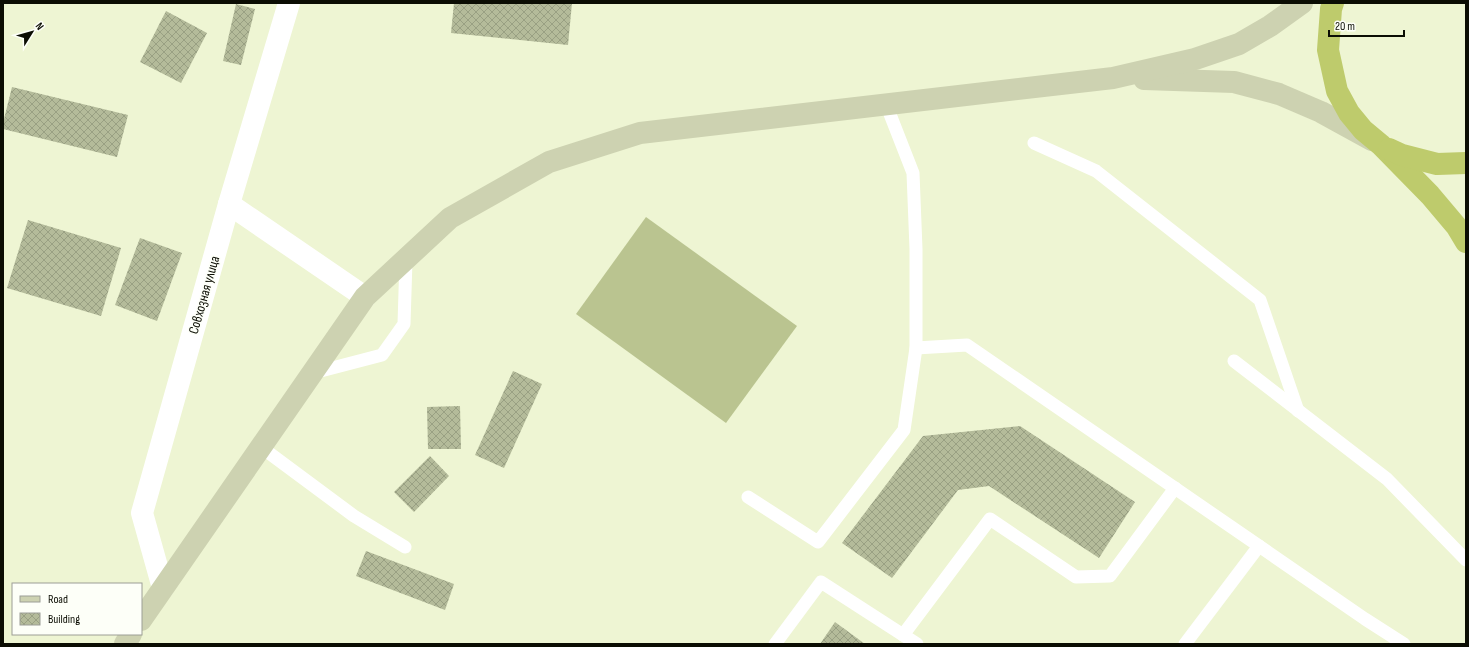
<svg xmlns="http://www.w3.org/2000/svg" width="1469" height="647" font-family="'Sofia Sans Condensed',sans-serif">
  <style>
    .pitch { fill: #bac490 }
    .building { fill: url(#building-cross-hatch) }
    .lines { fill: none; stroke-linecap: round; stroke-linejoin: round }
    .service { stroke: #fff; stroke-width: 13 }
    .minor { stroke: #fff; stroke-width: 22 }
    .secondary { stroke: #cdd2b1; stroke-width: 22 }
    .trunk { stroke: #becb6c; stroke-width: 22 }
    .labels { text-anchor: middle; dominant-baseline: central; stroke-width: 3; stroke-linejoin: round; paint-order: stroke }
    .street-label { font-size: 14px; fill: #0b0d03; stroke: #fdfff8 }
  </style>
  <defs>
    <pattern id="building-cross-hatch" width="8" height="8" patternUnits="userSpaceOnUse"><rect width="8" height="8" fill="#b4bb9a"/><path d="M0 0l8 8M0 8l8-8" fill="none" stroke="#99a083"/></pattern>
  </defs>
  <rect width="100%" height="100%" fill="#eef5d3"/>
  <!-- pitch -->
  <path class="pitch" d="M646 217 797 326 726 423 576 314Z"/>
  <!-- building -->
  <g class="building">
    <path d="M454 3H572L568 45 451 33Z"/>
    <path d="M236 4 255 9 241 65 223 61Z"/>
    <path d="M166 11 207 33 181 83 140 62Z"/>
    <path d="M12 87 128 115 117 157 3 129V123Z"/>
    <path d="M28 220 121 248 101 316 7 288Z"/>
    <path d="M140 238 182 253 157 321 115 305Z"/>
    <path d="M513 371 542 384 504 468 475 455Z"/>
    <path d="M460 406 461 449H428L427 407Z"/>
    <path d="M1020 426 1135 502 1099 558 989 486 958 490 892 578 842 543 923 436Z"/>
    <path d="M430 456 449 476 414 512 394 492Z"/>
    <path d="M366 551 454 584 445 610 356 576Z"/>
    <path d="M835 622 865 644H820Z"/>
  </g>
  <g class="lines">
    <!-- service -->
    <g class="service">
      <path d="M1034 143 1096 171 1260 300 1298 411"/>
      <path d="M916 348 967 345 1365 619 1404 644"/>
      <path d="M1234 361 1387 479 1466 560"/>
      <path d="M313 373 382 355 404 324 406 260"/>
      <path d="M261 447 354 516 405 547"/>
      <path d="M748 497 818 542 904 430 916 348V249L913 173 886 104"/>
      <path d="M903 635 990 519 1076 577 1110 576 1175 488"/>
      <path d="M775 644 821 582 917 644"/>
      <path d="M1185 644 1259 546"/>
    </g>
    <!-- minor -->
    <g class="minor">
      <path d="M229 204 365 297"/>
      <path d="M163 588 142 513 229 204 289 3"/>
    </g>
    <!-- secondary -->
    <g class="secondary">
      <path d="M1144 79 1234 82 1279 94 1321 112 1372 140"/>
      <path d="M141 620 365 297 450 218 549 162 640 133 1113 78 1195 59 1239 44 1270 26 1302 3"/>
      <path d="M125 644 131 634"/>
    </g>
    <!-- trunk -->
    <g class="trunk">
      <path d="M1333 3 1331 9 1328 50 1337 91 1349 113 1363 130 1381 145 1430 195 1457 227 1466 242"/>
      <path d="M1389 149 1402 155 1437 164 1466 163"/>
    </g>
  </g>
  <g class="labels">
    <!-- street labels -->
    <g class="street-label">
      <text transform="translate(204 295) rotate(-74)">Совхозная улица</text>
    </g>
  </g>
  <!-- border -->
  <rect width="1469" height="647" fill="none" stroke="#0b0d03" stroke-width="8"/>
  <!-- legend -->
  <rect x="12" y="583" width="130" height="52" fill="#fdfff8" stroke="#9c9e96"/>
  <rect x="20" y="596" width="20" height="6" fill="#cdd2b1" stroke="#9c9e96"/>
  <text x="48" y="603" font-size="12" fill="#0b0d03">Road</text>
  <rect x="20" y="613" width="20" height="12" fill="url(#building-cross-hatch)" stroke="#9c9e96"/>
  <text x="48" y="623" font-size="12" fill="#0b0d03">Building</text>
  <!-- north arrow -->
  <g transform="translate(32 32) rotate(53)" stroke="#fdfff8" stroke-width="3" paint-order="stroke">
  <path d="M0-3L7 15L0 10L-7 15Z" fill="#0b0d03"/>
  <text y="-6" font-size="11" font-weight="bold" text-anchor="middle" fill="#0b0d03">N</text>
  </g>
  <!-- scale -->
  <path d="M1329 30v6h75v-6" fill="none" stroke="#0b0d03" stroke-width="2"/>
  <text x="1335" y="30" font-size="12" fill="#0b0d03" stroke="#fdfff8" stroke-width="3" paint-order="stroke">20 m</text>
</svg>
